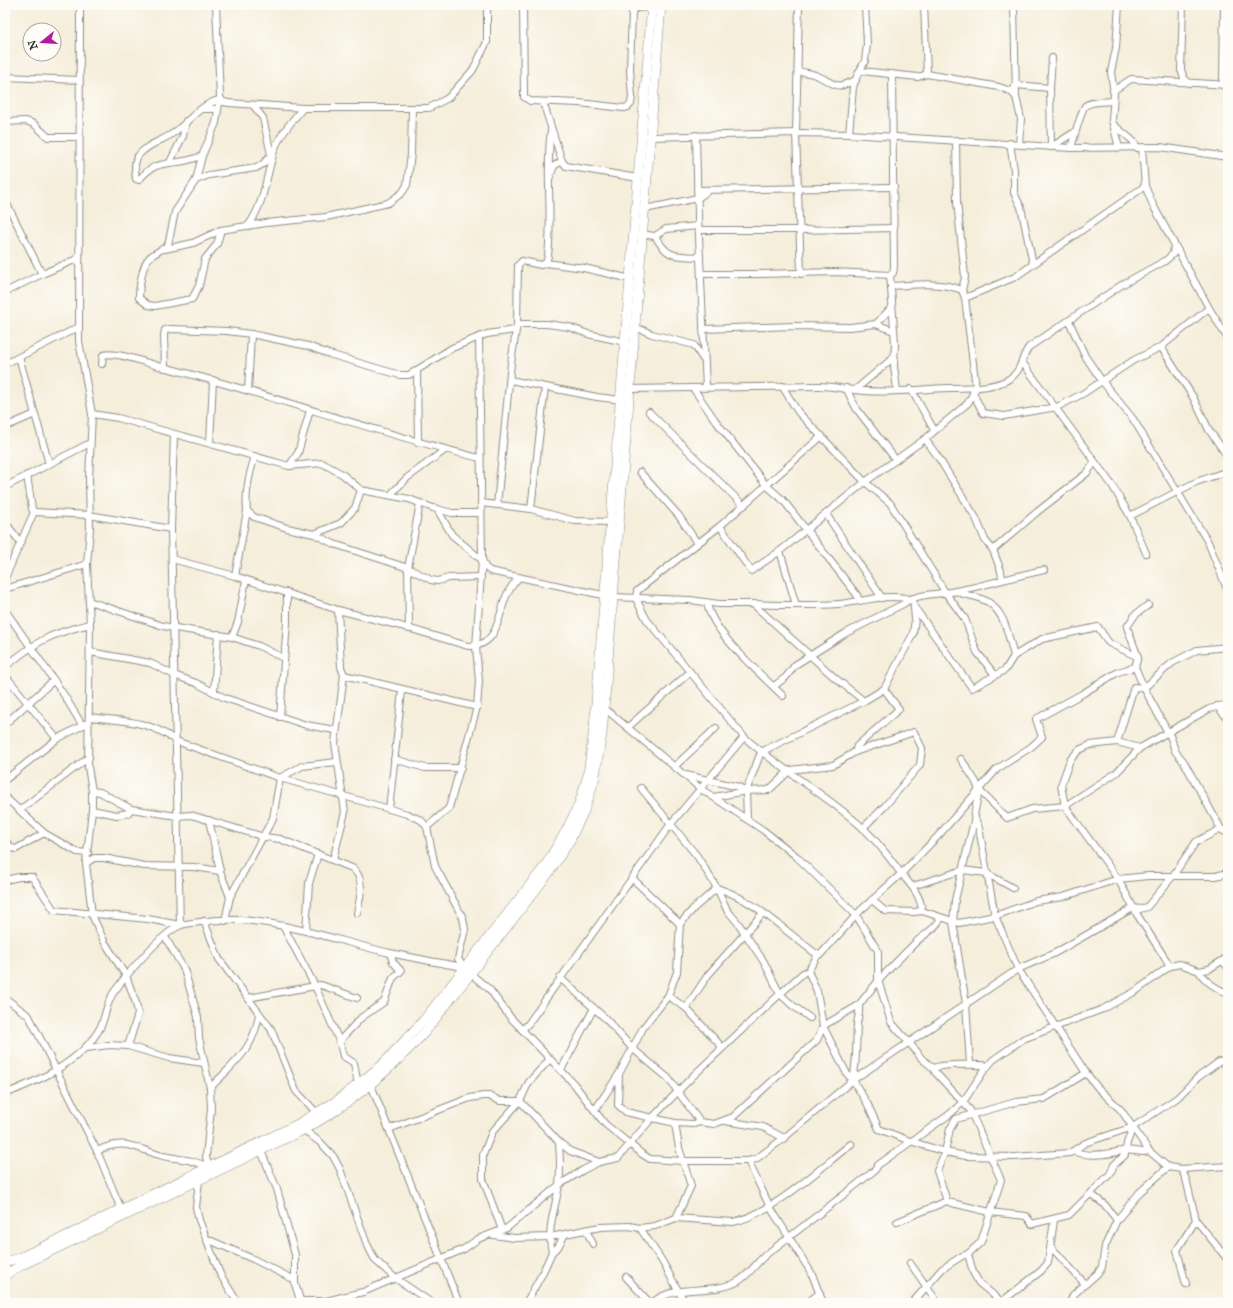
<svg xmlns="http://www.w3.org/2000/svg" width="1233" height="1308" font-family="'IM FELL Great Primer',serif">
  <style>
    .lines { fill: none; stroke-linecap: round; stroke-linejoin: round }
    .street-casing { stroke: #908c83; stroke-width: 8 }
    .secondary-casing { stroke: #908c83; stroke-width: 10 }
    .street { stroke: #fff; stroke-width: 6 }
    .secondary { stroke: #fff; stroke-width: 9 }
  </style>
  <rect width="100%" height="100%" fill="#fdfcf7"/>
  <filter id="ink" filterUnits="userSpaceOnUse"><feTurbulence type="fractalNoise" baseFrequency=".025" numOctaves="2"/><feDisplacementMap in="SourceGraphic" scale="8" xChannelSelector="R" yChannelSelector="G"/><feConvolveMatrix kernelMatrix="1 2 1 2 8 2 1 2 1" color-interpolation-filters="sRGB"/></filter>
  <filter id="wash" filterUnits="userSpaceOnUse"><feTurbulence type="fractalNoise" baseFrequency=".012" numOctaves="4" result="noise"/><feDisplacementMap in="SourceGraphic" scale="16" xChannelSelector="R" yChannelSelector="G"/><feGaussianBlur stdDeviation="0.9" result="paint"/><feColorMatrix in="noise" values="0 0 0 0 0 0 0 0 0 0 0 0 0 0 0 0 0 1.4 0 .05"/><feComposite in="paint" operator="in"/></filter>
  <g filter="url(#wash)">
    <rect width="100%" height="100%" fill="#f5eedb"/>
  </g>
  <g filter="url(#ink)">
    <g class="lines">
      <defs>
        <g id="street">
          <path d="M80 5 79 341 92 414 89 478 90 528 87 564 90 624 88 767 92 791V810L86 863 92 915 104 941 126 976 136 1003 138 1014 128 1046"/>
          <path d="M216 5 220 97 216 123 202 156 196 180 175 212 168 245C162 250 154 253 149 258 142 265 139 289 139 298L148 305 155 306 192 299 199 286 205 259 217 244 221 230"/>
          <path d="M523 5 524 97 530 101 579 103 624 108 628 107 631 104 632 97 630 70 632 12 636 8 652 7"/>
          <path d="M799 5 796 133 801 274"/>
          <path d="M1014 5 1016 97 1021 119 1019 144"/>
          <path d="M1119 5 1116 48 1111 72 1114 94 1112 120 1119 148"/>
          <path d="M1183 5 1181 70 1184 78 1189 83"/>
          <path d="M798 71C805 73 814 73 820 77 838 86 836 89 856 80"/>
          <path d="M861 71 918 77 927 74 924 5"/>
          <path d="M892 74 894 267 893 273 890 275 895 343 894 366 897 390"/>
          <path d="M927 74 999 87 1010 91 1016 97"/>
          <path d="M5 77 79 80"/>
          <path d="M1223 85 1224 5"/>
          <path d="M1014 87 1016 85 1050 88"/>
          <path d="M1113 91 1131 79 1228 85"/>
          <path d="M220 97 223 102 229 103 303 108H429L448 98 473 70 487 42V5"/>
          <path d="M543 102 562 161 566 166 638 178"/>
          <path d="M253 105 263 118 272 159"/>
          <path d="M202 109H218"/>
          <path d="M5 122 26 121 34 124 48 137H79"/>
          <path d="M1114 125 1132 140 1138 148"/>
          <path d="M849 134 853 87 857 76 865 61 867 44 865 5"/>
          <path d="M696 135 698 216 706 387"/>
          <path d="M651 137 796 133 849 134 1071 148 1160 147 1228 157"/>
          <path d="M956 140 957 202 965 277 962 290"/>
          <path d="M1010 143 1014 170V193L1021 207 1033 264"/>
          <path d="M1051 147 1050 88 1052 58"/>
          <path d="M1051 147 1075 132"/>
          <path d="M1071 148C1073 141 1082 109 1085 106 1091 101 1104 102 1112 101"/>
          <path d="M1142 148 1145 186 1153 205 1209 308 1228 339"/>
          <path d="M202 156C196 158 190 160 184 161 164 165 154 161 139 180L136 179C135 173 134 161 138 156 146 145 161 141 172 134 188 123 199 105 219 100"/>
          <path d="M170 162 183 136 186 121"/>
          <path d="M550 177 554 166 562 161"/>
          <path d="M196 180 209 175 256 168 263 164 271 155"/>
          <path d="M697 190 894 187"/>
          <path d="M5 200 42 274"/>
          <path d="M645 209 698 198 709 190"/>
          <path d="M248 226C265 203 266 175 275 148 281 133 293 120 303 108"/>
          <path d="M699 230H800L894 228"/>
          <path d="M640 234 655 236 666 229 698 226"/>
          <path d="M655 236C669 260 676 255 700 257"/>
          <path d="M165 249 193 243 221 230 266 223 326 217 388 203 402 193 407 185 411 154 412 109"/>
          <path d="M546 263 584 268 631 279"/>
          <path d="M701 274H761L835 272 890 275"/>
          <path d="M5 292 42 274 79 258"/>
          <path d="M965 298 1015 277 1145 186"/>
          <path d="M1069 321 1085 356 1102 381 1133 419 1208 542 1228 591"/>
          <path d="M517 324H547L569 327 588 334 625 342"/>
          <path d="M876 324 892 307"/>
          <path d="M635 327 652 334 694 345 703 359"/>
          <path d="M703 329 794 326 850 327 876 324 894 331"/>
          <path d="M1161 347 1193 397 1209 430 1228 457"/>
          <path d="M19 357 49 464"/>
          <path d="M1022 362 1112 485 1130 516 1146 553"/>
          <path d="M5 364 79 327"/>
          <path d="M102 364 103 355C116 351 146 363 159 366 267 393 372 432 480 458"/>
          <path d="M165 368 164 335 165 330 171 329 227 331 251 334 308 346 329 354 376 368 400 375H409L452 348 479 337 487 334 515 330"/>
          <path d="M417 371 418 443"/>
          <path d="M510 380 597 397 621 400"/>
          <path d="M782 386 798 412 865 482 890 503 945 592 965 619 977 652 995 675"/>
          <path d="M693 388 715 420 766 485 783 500 857 595 859 601"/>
          <path d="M846 388 856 408 896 460"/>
          <path d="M629 389 819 386C832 386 843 389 855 390 886 394 918 389 949 388 968 387 992 389 1009 379 1023 370 1020 359 1029 347L1123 284 1165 261 1173 254 1174 245"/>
          <path d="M911 389 934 430"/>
          <path d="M855 390 893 358"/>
          <path d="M248 391 251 334"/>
          <path d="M973 393 983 413 1004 416 1057 407 1084 393 1134 360 1161 347 1209 308"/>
          <path d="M649 412 744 506"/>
          <path d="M92 414 118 418 289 466 322 463 342 474 361 490 409 499 433 508 452 513H481"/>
          <path d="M5 427 35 414"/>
          <path d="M822 436 720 526 637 591 636 598 639 605 647 620 744 737C781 770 826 794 863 828 877 841 889 857 900 872 910 884 921 895 922 911"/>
          <path d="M925 439 938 457 976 518 985 540 993 550 1001 571 1002 578"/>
          <path d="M210 443 213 380"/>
          <path d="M255 456C249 475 245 492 247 511L254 517 287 528 314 534 341 523 355 508 361 490"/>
          <path d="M289 466 298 453 310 410"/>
          <path d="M640 472 679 516 697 543"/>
          <path d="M27 475 32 509 34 512"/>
          <path d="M5 487 90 443"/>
          <path d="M390 495 407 478 445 450"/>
          <path d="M481 503 531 509 575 521 611 522"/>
          <path d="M497 505 511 363 517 324 518 265 522 261 541 265 546 263 548 256C553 214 545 172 551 130"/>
          <path d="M437 509 452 535 482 560 485 567 490 571 612 597 690 600 719 604H753L834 677 864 701"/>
          <path d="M531 509 545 387"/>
          <path d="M34 512 89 515 171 529"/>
          <path d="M826 514 882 598"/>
          <path d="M1130 516 1196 482 1228 471"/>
          <path d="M5 522 20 542"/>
          <path d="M720 526 751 571 780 551 865 482 925 439 968 403 976 388 965 298 962 290C940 281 914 285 891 286"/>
          <path d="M314 534 334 544 408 568 431 580 438 581 449 578 480 577"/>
          <path d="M993 550 1037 512 1087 473 1094 463"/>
          <path d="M780 551 796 605"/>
          <path d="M172 559 235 576 338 610 401 626 468 646C497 647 498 619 505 599 508 591 513 584 519 577"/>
          <path d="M235 576 247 511"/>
          <path d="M5 578 34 512"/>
          <path d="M5 589 87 564"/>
          <path d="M956 591C965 596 973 595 982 599 1005 608 1008 635 1014 656"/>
          <path d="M89 601 163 626 232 637 259 646 283 658"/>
          <path d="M707 603C712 633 761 674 783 696"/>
          <path d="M753 604C782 605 810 606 839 604 859 602 890 593 909 599"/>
          <path d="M915 608 972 688 1005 670 1014 656 1042 639 1098 627 1109 643 1138 657"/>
          <path d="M5 610 64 695 82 725"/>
          <path d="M409 629 408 568 420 503"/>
          <path d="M232 637 238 622 246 580"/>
          <path d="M90 652 150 663 174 675 196 683 225 698 306 725 335 730"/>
          <path d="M5 667C37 641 49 634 90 624"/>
          <path d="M1135 667 1144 688 1171 738 1175 751 1184 762 1221 829 1228 834"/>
          <path d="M5 675 57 739"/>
          <path d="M344 675 477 707"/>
          <path d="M774 686 786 677 795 665 846 633 903 604C919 592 938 595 956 591 986 585 1015 576 1044 570"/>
          <path d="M214 692 218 634"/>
          <path d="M1217 706 1228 719"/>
          <path d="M603 707 701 789 763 830 796 856 856 915 878 951V980L891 1022 918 1053C921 1062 932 1063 935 1072L970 1110 1001 1180 981 1242 968 1254 962 1256 942 1269 912 1303"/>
          <path d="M89 717C121 721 150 720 176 741L280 778 407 814 421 820 427 827 435 866 463 918 465 929 458 959 464 967"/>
          <path d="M280 717 287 622V592"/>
          <path d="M5 724 54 680"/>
          <path d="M628 727 690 672"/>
          <path d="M1117 742 1134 687 1144 688 1172 663 1197 650 1228 647"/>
          <path d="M1140 748 1117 742 1090 745 1079 750 1070 760 1061 785 1065 806 1118 879 1138 916 1170 966"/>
          <path d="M855 752 857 746 899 709 884 689"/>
          <path d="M394 759 425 768H461"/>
          <path d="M961 759 976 782 979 790 974 816 979 828 995 916 1018 969 1086 1073 1098 1088 1121 1110 1149 1151 1168 1167 1181 1169 1228 1166"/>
          <path d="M674 767 716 728"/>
          <path d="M686 775 739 787 746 791 769 790 790 770 833 765 855 752 914 732 922 748 920 765 884 807 863 828"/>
          <path d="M5 780 57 739 85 724"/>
          <path d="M641 788 697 856 717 888 727 910 738 923 764 962 780 994 792 1005 810 1018"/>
          <path d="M979 790 1007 818 1032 809 1065 806 1116 773 1140 748 1209 709 1228 704"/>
          <path d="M92 791 100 792 131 809 177 816 191 815 264 837 280 839 352 868C366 878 360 898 357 913"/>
          <path d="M5 797 44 833"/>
          <path d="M714 797 746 791"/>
          <path d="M389 809 402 691"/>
          <path d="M20 810 89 757"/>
          <path d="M92 810 117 815 128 813 131 809"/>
          <path d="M747 819 746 791 761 752 864 701 884 689 913 634 915 619 913 598"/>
          <path d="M209 820 220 871 230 897"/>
          <path d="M427 827 449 808 477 707 479 681 476 647 482 560 479 337"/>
          <path d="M5 840 11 848 16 849 44 833 77 852 88 853"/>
          <path d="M333 860 345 812 335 743 344 675 341 667 338 610"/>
          <path d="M86 863 94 858H104L144 866 194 867 220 871"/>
          <path d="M633 879 680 924"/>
          <path d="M5 880 19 877H32L54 910 148 919 180 925 171 529 174 434"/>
          <path d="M913 886 963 870 986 873 1013 888"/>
          <path d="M872 900 885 911 914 912 922 911 959 923 995 916 1036 901 1063 897 1118 879 1148 876H1215L1228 873"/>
          <path d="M204 921 219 959 271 1029 296 1091 317 1113"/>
          <path d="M225 921 230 897 273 818 280 778 302 766 336 762"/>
          <path d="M283 926 315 986 340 1043"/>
          <path d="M306 931 309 883 318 854"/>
          <path d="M165 937 184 969 198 1017 199 1038 210 1088 211 1109 206 1156 208 1167"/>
          <path d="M1223 961 1228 968"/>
          <path d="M808 971 817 991 823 1026 847 1074 853 1080 868 1105 879 1129 910 1141 945 1152 966 1156 1014 1157 1070 1153 1085 1143 1133 1127 1177 1098 1197 1078 1219 1062 1228 1059"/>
          <path d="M1199 971C1204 981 1218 990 1228 993"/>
          <path d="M471 974 490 990 510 1017 574 1084 605 1124 642 1154 650 1159 683 1161H748L756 1159 784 1138 853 1080 1018 969 1055 953 1133 908 1140 909 1147 907 1172 877 1196 842 1221 829"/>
          <path d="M560 978 605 1018 632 1048 668 1078 700 1122"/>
          <path d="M668 996 686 1008 722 1047"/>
          <path d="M5 998 29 1016 97 1151 121 1209"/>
          <path d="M248 998 321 985 357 998"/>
          <path d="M686 1008 708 975 763 913"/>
          <path d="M522 1030 528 1024 670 825 744 737"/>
          <path d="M87 1048 109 1045 128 1046 169 1058 203 1063"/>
          <path d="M970 1064 966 1004 953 922 955 900 975 817"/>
          <path d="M933 1068C943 1064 978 1064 988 1066"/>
          <path d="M561 1070 594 1008"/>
          <path d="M1086 1073 1044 1099 1016 1102 956 1119 950 1129 945 1152 937 1171 947 1201 952 1203 990 1212 1026 1216 1032 1224 1069 1215 1110 1174 1114 1165 1125 1155 1126 1150 1143 1152 1149 1151"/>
          <path d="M619 1074 618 1105 626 1112 675 1123 694 1124 700 1122 714 1124 733 1117 817 1040 823 1026 859 1005"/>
          <path d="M853 1080C857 1062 856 1043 857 1024 858 1017 860 1012 859 1005 876 982 894 964 915 943 924 934 935 930 941 918"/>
          <path d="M358 1085 354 1063 343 1056 340 1043 343 1037 362 1017 384 1002 393 978 401 971 393 962 390 953"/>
          <path d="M371 1085 459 1303"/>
          <path d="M210 1088C233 1064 254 1050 259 1014"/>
          <path d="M5 1094C40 1080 81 1062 100 1028 106 1016 106 1003 114 992 127 974 160 935 179 926 185 923 194 923 200 922 264 912 328 939 390 953 414 958 439 963 464 967"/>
          <path d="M595 1110 619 1074 643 1028 668 996 677 972 680 924 694 908 717 888C756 900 785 932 818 955"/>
          <path d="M725 1121 763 1127 784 1138"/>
          <path d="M675 1123 679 1148 691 1186 676 1218"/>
          <path d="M389 1129 470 1098 484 1096H489L500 1101H520L559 1142 570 1151 599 1162"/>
          <path d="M304 1130 321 1143 333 1156 340 1169 366 1242 375 1260 395 1278 432 1303"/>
          <path d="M97 1151C125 1137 136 1149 163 1156 181 1160 189 1158 208 1167"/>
          <path d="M261 1151 277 1189 295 1255V1284L301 1303"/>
          <path d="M1073 1151C1088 1158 1110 1154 1126 1150L1127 1143 1133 1127"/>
          <path d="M748 1161 770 1207 812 1274 823 1303"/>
          <path d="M1181 1169 1186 1179 1196 1220 1228 1260"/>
          <path d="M199 1181 196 1207 199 1220 220 1274 238 1303"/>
          <path d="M1091 1194 1105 1205 1117 1220"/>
          <path d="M897 1222 947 1201"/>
          <path d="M640 1228 662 1261 685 1303"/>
          <path d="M502 1230 483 1179V1155L492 1132 520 1101 529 1082 550 1059"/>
          <path d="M586 1230 593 1244"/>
          <path d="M493 1235 515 1238 550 1237 600 1227 629 1226 640 1228 655 1226 676 1218 733 1222C772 1214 819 1169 851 1144"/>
          <path d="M207 1239 253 1259 295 1280"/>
          <path d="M1051 1247 1085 1284"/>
          <path d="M552 1252C546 1229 556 1207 559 1185 561 1170 560 1156 559 1142"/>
          <path d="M968 1254 973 1272 979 1283 1002 1302"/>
          <path d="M910 1263 938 1303"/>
          <path d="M626 1277 650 1303"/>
          <path d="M1186 1284 1177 1250 1196 1220"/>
          <path d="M300 1301H326L363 1292 464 1249 478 1239 507 1228 559 1185 583 1170 599 1162 618 1158 652 1118 694 1075 780 994 803 973 808 971 818 955 821 954 861 910 901 874 938 836 997 769 1031 747 1042 737 1036 719 1082 694 1118 672 1135 667 1138 657 1127 627 1135 615 1148 605"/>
          <path d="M526 1303 542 1274 552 1252 558 1247 565 1234"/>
          <path d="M652 1303C674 1283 711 1295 737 1282 750 1275 757 1261 768 1253 804 1226 840 1198 875 1170L878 1165 950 1114 963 1102 983 1072 993 1060 1023 1039 1103 1009 1136 991 1170 966 1180 964 1199 971 1209 969 1228 957"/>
          <path d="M807 1303 820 1293"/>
          <path d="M1000 1303 1041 1271 1048 1263 1054 1220"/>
          <path d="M1070 1303 1073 1295 1097 1274 1102 1267 1105 1246 1117 1220 1140 1192 1168 1167"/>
        </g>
        <g id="secondary">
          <path d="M5 1262 19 1258 64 1237 296 1125 338 1100 381 1066 423 1021 545 866 566 831 579 804 588 775 594 728 652 5"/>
          <path d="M5 1275 22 1265 299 1132C349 1106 388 1072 425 1032L548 874 570 840 584 811 594 781 602 734 661 5"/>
        </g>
      </defs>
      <!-- street casing -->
      <use href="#street" class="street-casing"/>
      <!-- secondary casing -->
      <use href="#secondary" class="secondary-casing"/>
      <!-- street -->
      <use href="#street" class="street"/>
      <!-- secondary -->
      <use href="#secondary" class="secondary"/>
    </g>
  </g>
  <!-- margin -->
  <rect width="1233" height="1308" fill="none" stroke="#fdfcf7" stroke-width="20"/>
  <!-- north arrow -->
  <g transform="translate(42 42) rotate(252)"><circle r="19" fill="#fdfcf7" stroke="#a9a8a5"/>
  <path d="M0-3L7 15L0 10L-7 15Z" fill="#b5179e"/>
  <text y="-6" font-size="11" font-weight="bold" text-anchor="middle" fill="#2b2b2b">N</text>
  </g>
</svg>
